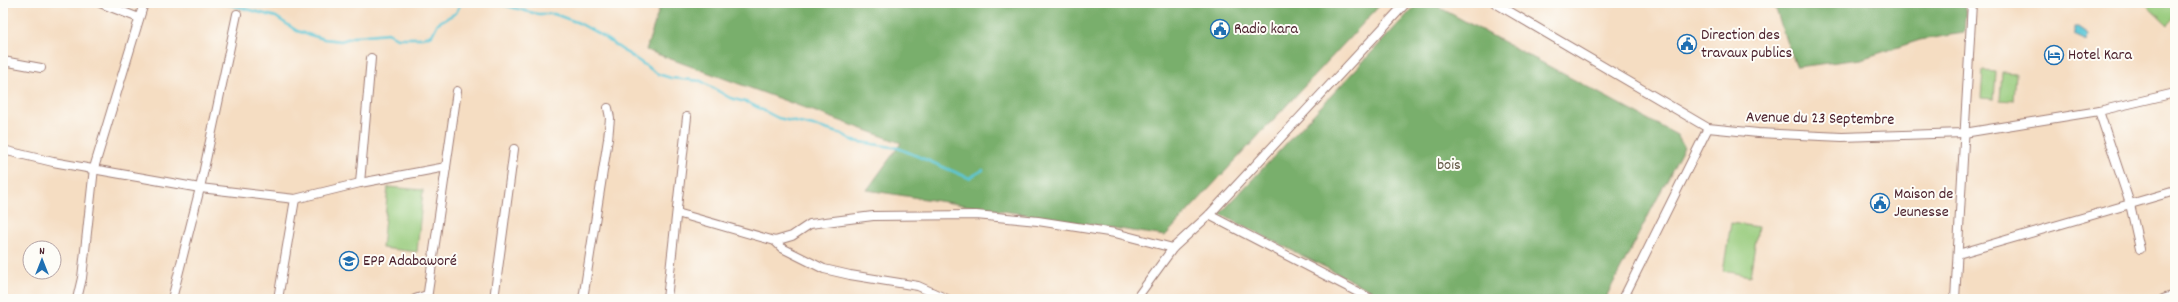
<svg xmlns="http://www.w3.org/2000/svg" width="2178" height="302" font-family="Dekko,sans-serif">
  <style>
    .green { fill: #97cb7c; stroke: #707554 }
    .forest { fill: #79af6c; stroke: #62674c }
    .water { fill: #5cc7d7; stroke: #537381 }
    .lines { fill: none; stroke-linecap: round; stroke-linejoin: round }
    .stream { stroke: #5cc7d7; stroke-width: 2.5 }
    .minor-casing { stroke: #a07e76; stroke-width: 10 }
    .minor { stroke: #fff; stroke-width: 8 }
    .labels { text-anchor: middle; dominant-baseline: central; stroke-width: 4; stroke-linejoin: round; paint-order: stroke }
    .poi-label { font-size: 16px; fill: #4a1f2b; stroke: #fdfcf7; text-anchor: start }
    .street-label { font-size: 16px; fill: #4a1f2b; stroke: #fdfcf7 }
    .park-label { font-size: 16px; fill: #655b47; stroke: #fdfcf7 }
  </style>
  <rect width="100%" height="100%" fill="#fdfcf7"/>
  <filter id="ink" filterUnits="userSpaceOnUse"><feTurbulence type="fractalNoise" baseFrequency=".025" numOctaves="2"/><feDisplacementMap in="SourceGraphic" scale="8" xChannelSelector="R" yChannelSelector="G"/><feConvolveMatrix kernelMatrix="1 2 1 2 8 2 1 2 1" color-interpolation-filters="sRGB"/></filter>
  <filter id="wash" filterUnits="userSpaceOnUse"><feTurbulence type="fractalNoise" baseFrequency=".012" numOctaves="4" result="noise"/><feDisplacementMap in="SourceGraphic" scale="16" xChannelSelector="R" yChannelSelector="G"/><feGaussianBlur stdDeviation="0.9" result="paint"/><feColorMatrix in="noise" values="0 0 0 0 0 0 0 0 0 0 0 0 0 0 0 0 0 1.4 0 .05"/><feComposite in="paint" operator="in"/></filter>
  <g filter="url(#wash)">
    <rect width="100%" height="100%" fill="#f5ddc2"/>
    <!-- green -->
    <g class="green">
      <path d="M2145 3H2175V17L2168 25Z"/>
      <path d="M1983 71 1996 72 1994 99 1981 98Z"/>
      <path d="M2002 72 2016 73 2014 101 2000 100Z"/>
      <path d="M388 187 423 190 417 252 382 248Z"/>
      <path d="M1731 223 1758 227 1750 276 1723 271Z"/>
    </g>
    <!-- forest -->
    <g class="forest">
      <path d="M661 3H1382L1165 236 867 190 901 143 646 50Z"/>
      <path d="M1418 3H1431L1677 135 1684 147 1605 299H1388L1220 214Z"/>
      <path d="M1774 3H1966L1964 33 1920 40 1861 59 1797 67 1786 41Z"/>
    </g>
    <!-- water -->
    <path class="water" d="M2074 27H2078L2088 34 2087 41 2074 35Z"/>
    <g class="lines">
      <!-- stream -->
      <g class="stream">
        <path d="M224 3 276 17 297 31 324 39 341 41 357 36 388 33 397 38H422L432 35 438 23 456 13 461 3"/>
        <path d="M495 3 537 14H554L579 23 599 34 658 74 671 78 701 81 730 98 749 103 778 118 822 128 842 134 854 141 898 148 969 178 983 170"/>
      </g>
    </g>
  </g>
  <g filter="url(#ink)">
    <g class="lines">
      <defs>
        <g id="minor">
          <path d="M100 3 139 18"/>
          <path d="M1495 3 1708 128 1758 133 1842 137 1964 133 2099 111 2175 93"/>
          <path d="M3 61 41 68"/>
          <path d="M2099 111 2130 204 2140 249"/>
          <path d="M3 150 53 162 200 188 295 199 360 183 446 167"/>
          <path d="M360 183 371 58"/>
          <path d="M677 213 775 241 792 236 810 224 873 216 976 215 1038 221 1115 233 1173 248"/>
          <path d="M1209 215 1371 299"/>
          <path d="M775 241 782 248 824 269 850 275 918 286 947 299"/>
          <path d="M1958 254 2175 191"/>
          <path d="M77 299 82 278 94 168 144 3"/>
          <path d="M172 299 200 188 237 14"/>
          <path d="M278 299 295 199"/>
          <path d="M415 299 427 295"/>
          <path d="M427 299 457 91"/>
          <path d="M494 299 514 149"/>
          <path d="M583 299 608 139 610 118 608 108"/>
          <path d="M667 299 687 117"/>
          <path d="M1136 299 1173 248 1209 215 1406 3"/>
          <path d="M1623 299 1708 128"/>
          <path d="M1955 299 1972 3"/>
          <path d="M2163 299 2175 295"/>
        </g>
      </defs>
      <!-- minor casing -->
      <use href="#minor" class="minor-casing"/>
      <!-- minor -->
      <use href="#minor" class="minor"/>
    </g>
  </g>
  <!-- icons -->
  <defs>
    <symbol id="civic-ring" viewBox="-11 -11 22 22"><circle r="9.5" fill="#fdfcf7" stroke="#1f6fb2" stroke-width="1.5"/><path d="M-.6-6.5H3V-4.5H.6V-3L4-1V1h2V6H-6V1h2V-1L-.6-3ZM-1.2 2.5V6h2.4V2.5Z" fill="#1f6fb2"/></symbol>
    <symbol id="hotel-ring" viewBox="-11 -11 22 22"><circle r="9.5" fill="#fdfcf7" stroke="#1f6fb2" stroke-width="1.5"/><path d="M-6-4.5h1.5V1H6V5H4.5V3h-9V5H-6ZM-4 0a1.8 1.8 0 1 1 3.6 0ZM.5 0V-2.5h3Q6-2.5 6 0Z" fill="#1f6fb2"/></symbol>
    <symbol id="school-ring" viewBox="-11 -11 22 22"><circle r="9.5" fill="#fdfcf7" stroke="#1f6fb2" stroke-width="1.5"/><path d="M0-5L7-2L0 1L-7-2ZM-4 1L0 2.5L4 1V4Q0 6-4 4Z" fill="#1f6fb2"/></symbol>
  </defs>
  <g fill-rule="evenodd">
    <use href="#civic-ring" x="1209" y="18" width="22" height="22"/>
    <use href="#civic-ring" x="1676" y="33" width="22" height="22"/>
    <use href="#hotel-ring" x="2043" y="44" width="22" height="22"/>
    <use href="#civic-ring" x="1869" y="192" width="22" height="22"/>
    <use href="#school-ring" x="338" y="250" width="22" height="22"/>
  </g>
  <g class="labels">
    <!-- poi labels -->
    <g class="poi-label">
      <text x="1234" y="29">Radio kara</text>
      <text x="1701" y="35">Direction des<tspan x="1701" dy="18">travaux publics</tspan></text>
      <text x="2068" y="55">Hotel Kara</text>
      <text x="1894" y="194">Maison de<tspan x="1894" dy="18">Jeunesse</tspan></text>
      <text x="363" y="261">EPP Adabaworé</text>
    </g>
    <!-- street labels -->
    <g class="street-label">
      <text transform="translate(1820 119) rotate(1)">Avenue du 23 Septembre</text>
    </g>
    <!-- park labels -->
    <g class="park-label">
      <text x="1449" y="165">bois</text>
    </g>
  </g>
  <!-- margin -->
  <rect width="2178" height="302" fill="none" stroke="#fdfcf7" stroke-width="16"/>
  <!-- north arrow -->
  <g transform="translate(42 260)"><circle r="19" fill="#fdfcf7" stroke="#b5a4a5"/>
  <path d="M0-3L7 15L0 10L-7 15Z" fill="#1f6fb2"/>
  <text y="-6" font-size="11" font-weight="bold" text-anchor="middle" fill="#4a1f2b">N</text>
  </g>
</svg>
